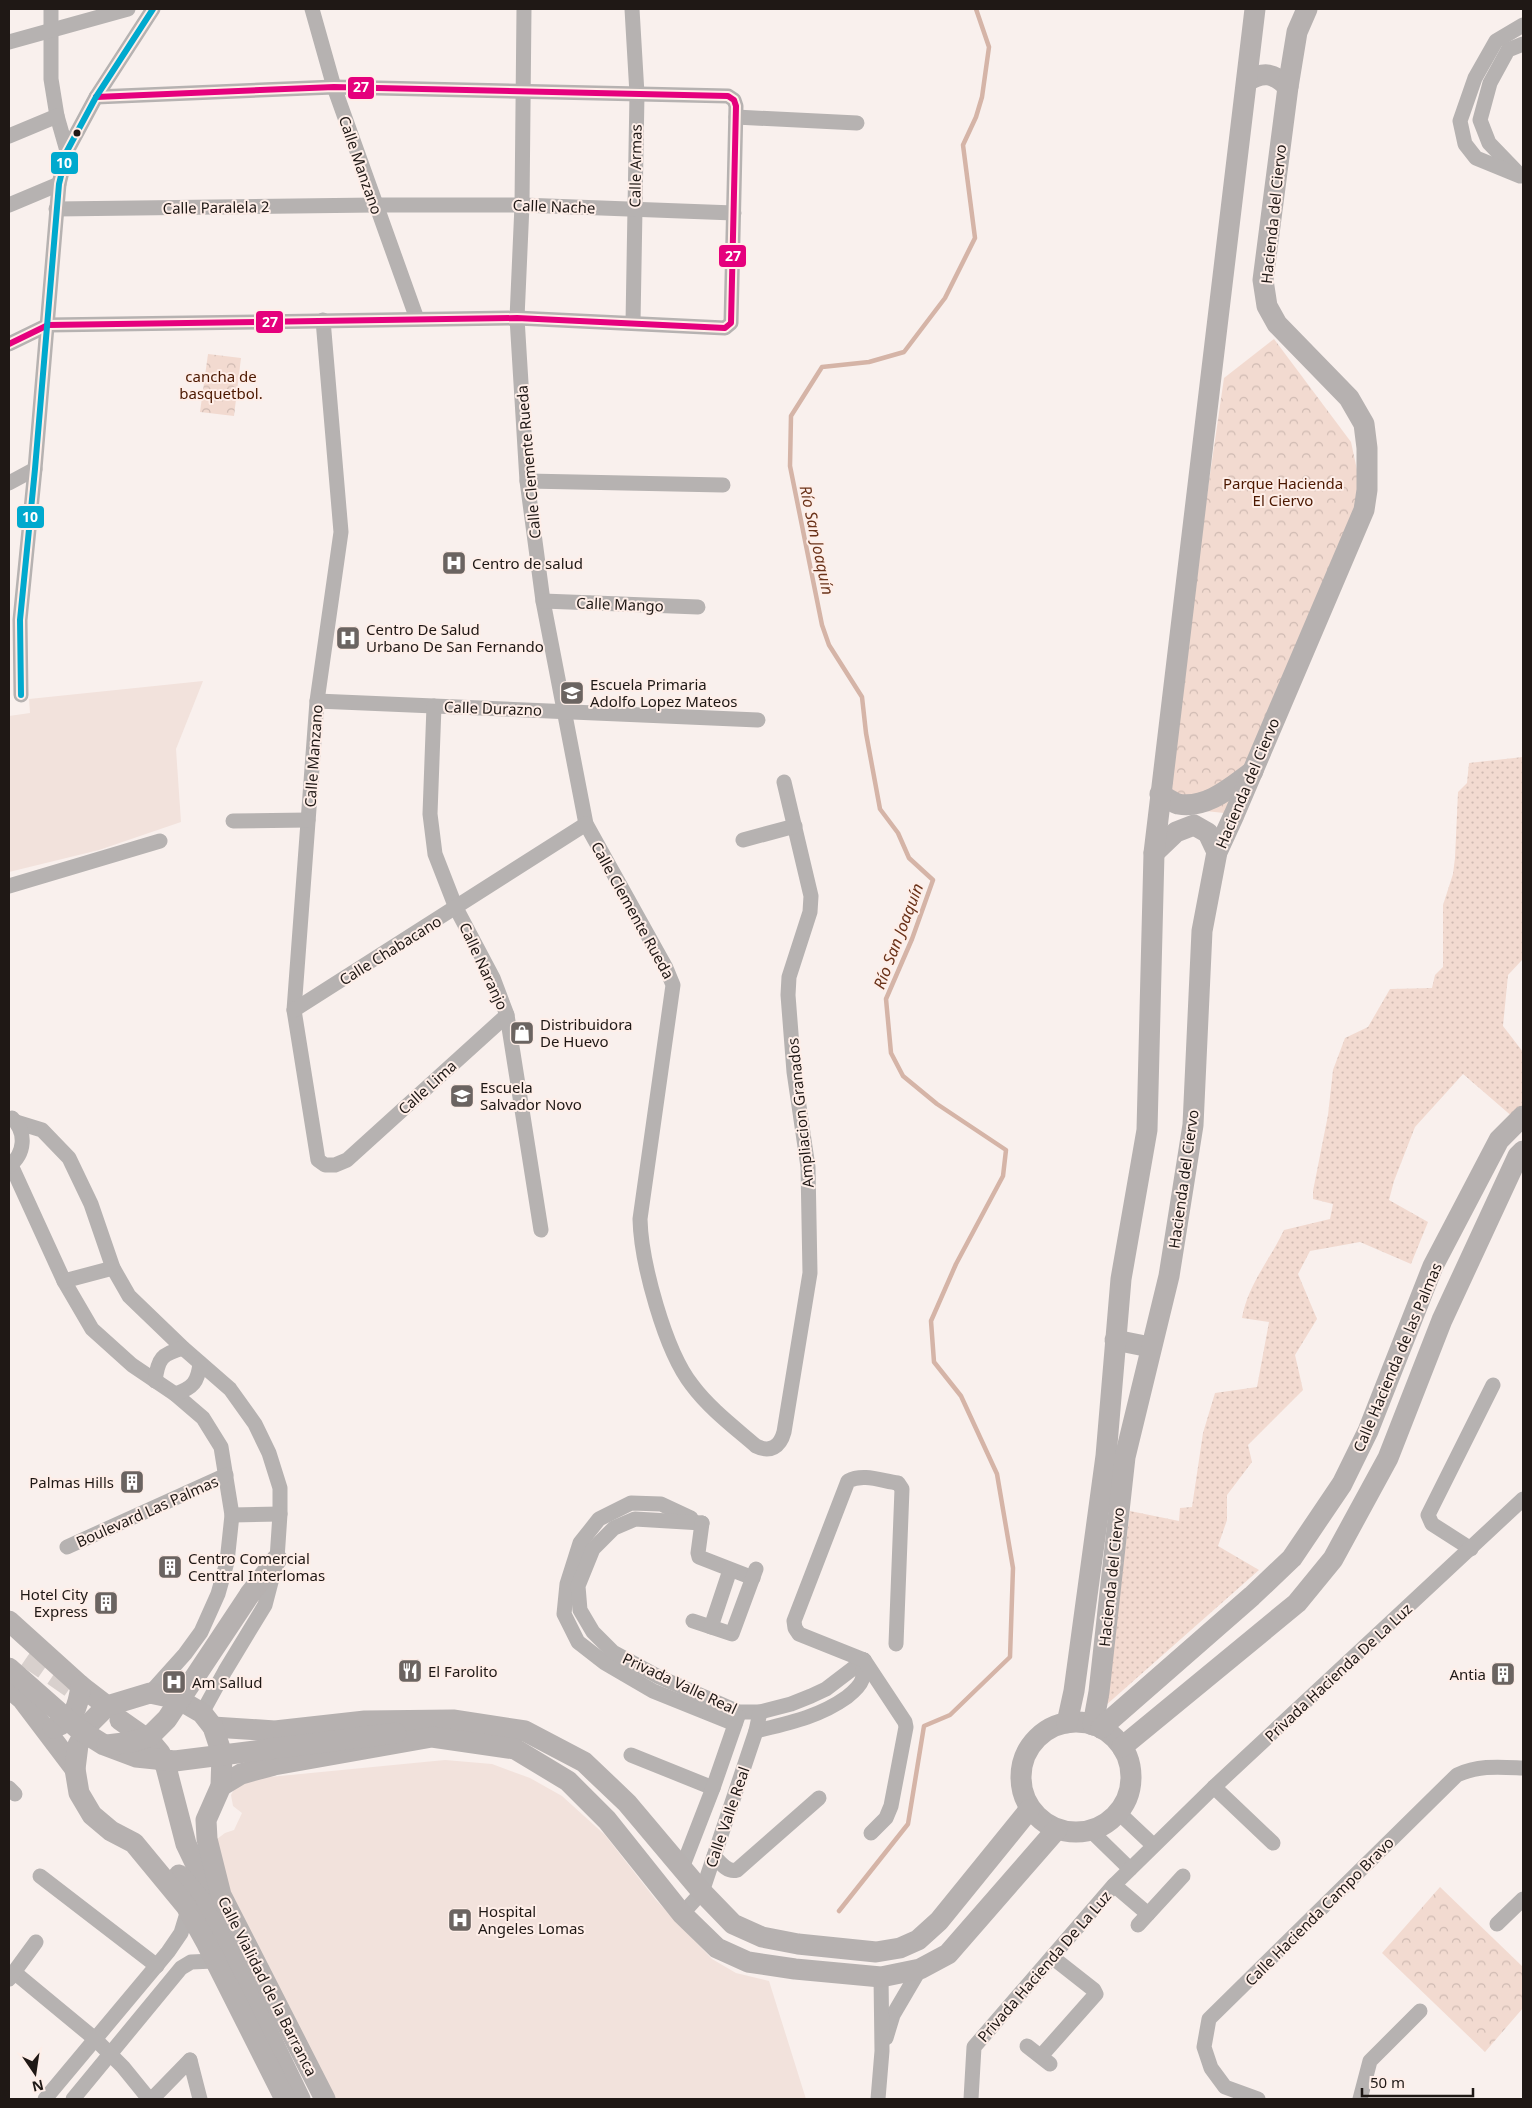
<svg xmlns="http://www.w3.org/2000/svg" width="1532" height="2108" font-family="'Noto Sans',sans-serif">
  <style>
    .built { fill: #f2e2dc }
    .grass { fill: url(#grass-dots) }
    .forest { fill: url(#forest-crowns) }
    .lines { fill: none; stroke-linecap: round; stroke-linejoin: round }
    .stream { stroke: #d5b4a7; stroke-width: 4.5 }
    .secondary-tunnel { stroke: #d8d0cd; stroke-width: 21; stroke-dasharray: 21 11; stroke-linecap: butt }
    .street { stroke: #b6b2b1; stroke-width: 15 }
    .secondary { stroke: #b6b1b0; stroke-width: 21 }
    .secondary-bridge { stroke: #b6b1b0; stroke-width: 21 }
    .bus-1-casing { stroke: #feeee8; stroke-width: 10 }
    .bus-2-casing { stroke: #feeee8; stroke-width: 10 }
    .bus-1 { stroke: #e5007d; stroke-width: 6 }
    .bus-2 { stroke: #00a9ce; stroke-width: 6 }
    .bus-dot { fill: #1f1815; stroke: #feeee8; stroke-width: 2 }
    .labels { text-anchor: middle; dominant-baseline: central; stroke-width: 4; stroke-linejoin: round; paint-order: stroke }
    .street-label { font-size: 15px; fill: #1f1815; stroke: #feeee8 }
    .park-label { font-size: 15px; fill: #4c1800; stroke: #feeee8 }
    .poi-label { font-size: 15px; fill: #1f1815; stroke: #feeee8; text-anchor: start }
    .water-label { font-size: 16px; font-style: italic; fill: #6a3219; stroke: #feeee8 }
    .line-badge { stroke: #feeee8; stroke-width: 2 }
    .badge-label { font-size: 14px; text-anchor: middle; font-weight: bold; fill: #fff }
  </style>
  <defs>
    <pattern id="grass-dots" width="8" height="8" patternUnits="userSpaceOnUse" patternTransform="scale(1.25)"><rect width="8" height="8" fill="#f2dad0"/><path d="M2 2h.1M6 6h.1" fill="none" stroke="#cfbab2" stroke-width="1.8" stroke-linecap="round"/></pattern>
    <pattern id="forest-crowns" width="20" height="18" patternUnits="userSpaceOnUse" patternTransform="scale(1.25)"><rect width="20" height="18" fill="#f2dad0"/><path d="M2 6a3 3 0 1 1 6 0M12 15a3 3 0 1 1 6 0" fill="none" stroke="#cfbab2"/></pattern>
  </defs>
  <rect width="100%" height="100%" fill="#f9f0ed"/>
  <!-- built -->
  <g class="built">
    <path d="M203 681 176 749 181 822 99 850 9 872V716L30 713 29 699Z"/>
    <path d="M445 1760 492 1764 530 1778 562 1796 605 1835 656 1900 712 1959 736 1973 769 1981 806 2099H333L225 1880 217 1839 225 1833 234 1830 242 1813 233 1806 231 1795 235 1788 249 1779Z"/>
  </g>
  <!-- grass -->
  <path class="grass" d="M1523 757V959L1508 975 1503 1026 1523 1052V1109L1514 1118 1463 1074 1415 1127 1394 1181 1389 1200 1428 1222 1411 1264 1360 1242 1310 1251 1298 1274 1317 1319 1295 1355 1303 1390 1248 1445 1252 1462 1227 1495V1520L1218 1546 1259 1570 1105 1706 1130 1511 1179 1521 1180 1508 1192 1507 1203 1433 1215 1393 1257 1387 1269 1322 1242 1318C1248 1284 1270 1260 1284 1230L1330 1219 1333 1204 1313 1199V1191L1328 1115 1333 1070 1345 1038 1368 1027 1390 989 1432 988 1435 975 1443 967V905L1453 874 1455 858 1458 792 1467 783 1469 763Z"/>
  <!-- forest -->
  <g class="forest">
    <path d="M1274 339 1351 442 1363 498 1224 813 1169 807 1203 523 1224 378Z"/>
    <path d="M208 354 241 358 234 416 200 412Z"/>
    <path d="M1440 1887 1523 1967V2008L1485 2052 1382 1953Z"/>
  </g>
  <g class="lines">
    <!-- stream -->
    <path class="stream" d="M839 1911 908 1824 924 1726 950 1715 1010 1657 1013 1568 997 1474 961 1396 934 1362 931 1321 956 1264 1003 1176 1006 1150 937 1104 903 1076 891 1053 886 999 912 939 933 880 909 858 898 833 880 809 866 733 862 697 829 645 822 625 790 466 791 416 822 367 869 362 904 352 945 298 975 238 963 145 976 117 982 97 989 47 976 9"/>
    <!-- secondary-tunnel -->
    <path class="secondary-tunnel" d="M27 1657 76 1691"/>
    <!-- street -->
    <g class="street">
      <path d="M51 9V79L57 116 67 151"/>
      <path d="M312 9 334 87 417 319"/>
      <path d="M524 9 522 205 517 318 527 481 543 601 586 824 666 968 673 985 640 1219C641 1262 665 1351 692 1385 709 1408 734 1427 756 1446 770 1453 780 1447 784 1432L810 1273 808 1167 794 1072 788 995 789 977 810 912 811 896 784 782"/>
      <path d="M632 9 637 94 633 323"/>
      <path d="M9 42 128 9"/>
      <path d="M736 117 857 123"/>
      <path d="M9 136 57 116"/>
      <path d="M1516 171 1489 143 1480 120 1490 83 1508 50 1523 44"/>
      <path d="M1520 176 1476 158 1465 144 1460 121 1475 78 1496 41 1523 25"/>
      <path d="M9 205 59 184"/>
      <path d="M56 209 375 205H522L734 213"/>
      <path d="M323 320 341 532 317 701 294 1010 318 1160 325 1165H335L347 1160 507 1015"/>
      <path d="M9 344 48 325 517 318 725 328 731 323 736 106 734 100 728 96 334 87 96 97"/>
      <path d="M527 481 723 485"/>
      <path d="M9 483 35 469"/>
      <path d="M543 601 698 607"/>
      <path d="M21 695 20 620 35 469 59 184 67 151 96 97 153 9"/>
      <path d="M317 701 758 720"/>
      <path d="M434 706 430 814 435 854 456 908 493 978 507 1015 541 1230"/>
      <path d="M233 821 308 820"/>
      <path d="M743 840 795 826"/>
      <path d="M9 886 160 841"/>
      <path d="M294 1010 586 824"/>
      <path d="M16 1122 42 1130 69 1158 91 1204 113 1268 129 1296 183 1348 230 1389 255 1424 269 1453 280 1488V1514L277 1559 265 1605 225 1671 202 1713"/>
      <path d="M11 1165 64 1281 92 1329 132 1365 175 1394 203 1418 221 1447 232 1515 227 1562 218 1594 201 1632 185 1654 150 1693"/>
      <path d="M9 1166C25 1154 27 1132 12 1118"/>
      <path d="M64 1281 113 1268"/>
      <path d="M155 1381C158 1358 162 1354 183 1348"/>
      <path d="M175 1394C193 1388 198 1382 200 1363"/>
      <path d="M232 1515 280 1514"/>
      <path d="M691 1518 661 1504 631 1503 599 1519 580 1543 567 1584 564 1614 578 1642 605 1663 653 1691 735 1724"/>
      <path d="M702 1523 635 1519 614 1528 593 1549 578 1586 580 1610 593 1632 613 1652 659 1677 739 1712H760L791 1704 811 1696 826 1689 864 1660"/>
      <path d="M702 1523 698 1553 699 1557 753 1578"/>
      <path d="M67 1547 226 1475"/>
      <path d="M1471 1549 1432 1524 1428 1515 1493 1385"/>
      <path d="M693 1621 732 1634 756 1569"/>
      <path d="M711 1627 730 1570"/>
      <path d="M756 1731C789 1723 819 1717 847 1697 852 1693 860 1686 862 1680 864 1674 863 1666 864 1660"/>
      <path d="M631 1755 713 1788"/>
      <path d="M1214 1787 1273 1843"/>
      <path d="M9 1788 15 1794"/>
      <path d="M1118 1812 1153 1845"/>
      <path d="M1090 1830 1130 1869"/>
      <path d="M871 1833 886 1818 891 1806 906 1727 905 1722 864 1660 799 1634 795 1628 794 1621 848 1481C863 1473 882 1481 898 1483L902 1489 896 1644"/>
      <path d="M714 1856C720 1862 727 1873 737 1870L819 1798"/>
      <path d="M682 1868 713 1788 738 1716"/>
      <path d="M40 1876 157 1966"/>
      <path d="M1114 1885 1148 1914"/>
      <path d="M682 1914 702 1892 756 1731 760 1712"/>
      <path d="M1497 1924 1523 1899"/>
      <path d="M1138 1925 1183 1876"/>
      <path d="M14 1972 95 2039 123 2067 149 2099"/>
      <path d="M9 1979 36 1942"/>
      <path d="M886 2038 893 2015 920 1969"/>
      <path d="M1027 2046 1050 2064"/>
      <path d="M1041 2056 1096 1994 1094 1990 1052 1957"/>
      <path d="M190 2060 200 2099"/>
      <path d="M45 2099 168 1952 181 1933 188 1910"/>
      <path d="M73 2099 181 1968 191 1962 214 1961"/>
      <path d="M152 2099 190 2060"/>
      <path d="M878 2099 882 2051 881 1977"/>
      <path d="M971 2099 974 2047 1114 1885 1214 1787 1523 1499"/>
      <path d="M1258 2099 1225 2087 1211 2068 1204 2047 1209 2019 1457 1775C1479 1765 1499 1767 1523 1768"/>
      <path d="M1360 2099 1370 2061 1420 2011"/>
    </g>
    <!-- secondary -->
    <g class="secondary">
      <path d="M1247 81C1264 71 1274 73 1288 87"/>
      <path d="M1160 794C1165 797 1172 802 1178 804 1207 809 1231 787 1253 771"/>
      <path d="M1154 853 1176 832 1194 825 1208 833 1217 852"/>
      <path d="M1115 1340 1150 1347"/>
      <path d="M250 1594 277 1559"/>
      <path d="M9 1621 81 1686 107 1706"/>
      <path d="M9 1688 22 1699 75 1769"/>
      <path d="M120 1720 150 1741 160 1753 166 1767 186 1844 197 1867 218 1891"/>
      <circle cx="1076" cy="1777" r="55"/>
      <path d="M1067 1723 1074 1691 1106 1456 1121 1279 1147 1130 1154 853 1255 9"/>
      <path d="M1093 1725 1099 1692 1125 1457 1169 1276 1193 1125 1202 931 1217 852 1234 815 1364 510 1367 490V448L1364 424 1349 398 1277 324 1267 306 1263 280 1288 87 1297 32 1307 9"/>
      <path d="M213 1727 275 1731 365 1721 453 1720 525 1731 584 1762 627 1803 702 1892 733 1924 762 1937 798 1944 876 1952 900 1948 918 1940 939 1921 1029 1810"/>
      <path d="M53 1728C74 1721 78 1707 81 1686"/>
      <path d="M1101 1728 1252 1596 1292 1558 1342 1484 1368 1431 1433 1266 1499 1140 1523 1116"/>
      <path d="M1122 1747 1297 1603 1333 1559 1388 1458 1442 1320 1518 1156 1523 1151"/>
      <path d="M221 1786 241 1774 274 1765 432 1737 515 1749 568 1781 607 1820 682 1914 717 1948 748 1962 795 1969 881 1977 920 1969 948 1954 1057 1829"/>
      <path d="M179 1875 204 1905 223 1938 300 2099"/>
      <path d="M285 2099 207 1944 186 1906 134 1843 111 1831 92 1815 79 1793 75 1769 78 1745 90 1723 107 1706 150 1693 178 1699 202 1713 213 1727 222 1754 221 1786 206 1820 207 1839 221 1895 325 2099"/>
    </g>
    <!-- secondary-bridge -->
    <g class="secondary-bridge">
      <path d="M9 1668 77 1728 104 1745 136 1757 175 1761 396 1733"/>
      <path d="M107 1745 132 1742 150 1736 167 1719 250 1594"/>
    </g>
    <defs>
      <path id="bus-1" d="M9 344 48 325 517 318 725 328 731 323 736 106 734 100 728 96 334 87 96 97"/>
      <path id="bus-2" d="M21 695 20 620 35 469 59 184 67 151 96 97 153 9"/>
    </defs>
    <!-- bus-1 casing -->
    <use href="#bus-1" class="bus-1-casing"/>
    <!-- bus-2 casing -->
    <use href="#bus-2" class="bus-2-casing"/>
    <!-- bus-1 -->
    <use href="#bus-1" class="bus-1"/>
    <!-- bus-2 -->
    <use href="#bus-2" class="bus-2"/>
  </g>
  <!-- icons -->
  <defs>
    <symbol id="hospital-square" viewBox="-11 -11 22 22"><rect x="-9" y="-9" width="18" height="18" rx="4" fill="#6b6461" stroke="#feeee8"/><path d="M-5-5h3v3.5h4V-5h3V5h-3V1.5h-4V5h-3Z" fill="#fff"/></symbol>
    <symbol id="school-square" viewBox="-11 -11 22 22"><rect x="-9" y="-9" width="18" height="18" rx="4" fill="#6b6461" stroke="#feeee8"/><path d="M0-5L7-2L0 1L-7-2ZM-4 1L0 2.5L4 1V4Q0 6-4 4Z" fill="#fff"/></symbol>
    <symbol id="shop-square" viewBox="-11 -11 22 22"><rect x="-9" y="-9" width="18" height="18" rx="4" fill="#6b6461" stroke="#feeee8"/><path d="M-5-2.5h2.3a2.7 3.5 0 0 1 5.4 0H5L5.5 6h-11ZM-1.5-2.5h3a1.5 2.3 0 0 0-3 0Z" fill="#fff"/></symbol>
    <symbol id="building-square" viewBox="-11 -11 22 22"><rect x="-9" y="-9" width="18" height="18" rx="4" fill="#6b6461" stroke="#feeee8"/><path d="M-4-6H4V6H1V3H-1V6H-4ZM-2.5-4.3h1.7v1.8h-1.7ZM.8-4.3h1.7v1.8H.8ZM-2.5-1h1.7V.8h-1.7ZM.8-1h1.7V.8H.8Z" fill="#fff"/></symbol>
    <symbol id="restaurant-square" viewBox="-11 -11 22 22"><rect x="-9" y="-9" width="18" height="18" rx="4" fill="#6b6461" stroke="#feeee8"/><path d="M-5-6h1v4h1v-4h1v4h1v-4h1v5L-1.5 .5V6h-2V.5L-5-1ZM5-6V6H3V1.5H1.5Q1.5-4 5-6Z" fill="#fff"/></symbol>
  </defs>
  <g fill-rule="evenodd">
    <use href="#hospital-square" x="440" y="549" width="28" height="28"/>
    <use href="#hospital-square" x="334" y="624" width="28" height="28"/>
    <use href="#school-square" x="558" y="679" width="28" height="28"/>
    <use href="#shop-square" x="508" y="1019" width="28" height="28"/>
    <use href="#school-square" x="448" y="1082" width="28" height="28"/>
    <use href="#building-square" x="118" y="1468" width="28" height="28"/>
    <use href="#building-square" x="156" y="1553" width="28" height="28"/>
    <use href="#building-square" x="92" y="1589" width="28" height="28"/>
    <use href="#restaurant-square" x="396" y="1657" width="28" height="28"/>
    <use href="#building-square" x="1489" y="1660" width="28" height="28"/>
    <use href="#hospital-square" x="160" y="1668" width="28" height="28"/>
    <use href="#hospital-square" x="446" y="1906" width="28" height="28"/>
  </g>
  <!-- markers -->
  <circle class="bus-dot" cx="77" cy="133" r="4.5"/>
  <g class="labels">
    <!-- street labels -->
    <g class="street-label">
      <text transform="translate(361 165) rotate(71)">Calle Manzano</text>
      <text transform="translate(635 166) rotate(-89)">Calle Armas</text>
      <text transform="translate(554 206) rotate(2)">Calle Nache</text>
      <text transform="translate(216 207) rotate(-1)">Calle Paralela 2</text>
      <text transform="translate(1273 214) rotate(-84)">Hacienda del Ciervo</text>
      <text transform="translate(528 462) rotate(-95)">Calle Clemente Rueda</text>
      <text transform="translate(620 604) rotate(2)">Calle Mango</text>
      <text transform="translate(493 708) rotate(2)">Calle Durazno</text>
      <text transform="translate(313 756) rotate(-86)">Calle Manzano</text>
      <text transform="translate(1247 783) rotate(-67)">Hacienda del Ciervo</text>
      <text transform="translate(633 910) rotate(61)">Calle Clemente Rueda</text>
      <text transform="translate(390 950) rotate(-32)">Calle Chabacano</text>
      <text transform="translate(484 966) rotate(65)">Calle Naranjo</text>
      <text transform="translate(427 1087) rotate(-42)">Calle Lima</text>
      <text transform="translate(800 1113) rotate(-96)">Ampliacion Granados</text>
      <text transform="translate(1183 1179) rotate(-82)">Hacienda del Ciervo</text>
      <text transform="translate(1397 1357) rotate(-67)">Calle Hacienda de las Palmas</text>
      <text transform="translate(147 1511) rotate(-24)">Boulevard Las Palmas</text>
      <text transform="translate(1111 1577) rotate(-84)">Hacienda del Ciervo</text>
      <text transform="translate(1338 1672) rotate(-43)">Privada Hacienda De La Luz</text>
      <text transform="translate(680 1683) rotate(25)">Privada Valle Real</text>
      <text transform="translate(727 1817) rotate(-71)">Calle Valle Real</text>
      <text transform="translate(1319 1911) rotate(-45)">Calle Hacienda Campo Bravo</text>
      <text transform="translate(1044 1966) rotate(-49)">Privada Hacienda De La Luz</text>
      <text transform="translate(268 1986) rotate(63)">Calle Vialidad de la Barranca</text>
    </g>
    <!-- park labels -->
    <g class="park-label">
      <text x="221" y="376">cancha de<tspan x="221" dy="17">basquetbol.</tspan></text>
      <text x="1283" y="483">Parque Hacienda<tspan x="1283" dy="17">El Ciervo</tspan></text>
    </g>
    <!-- poi labels -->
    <g class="poi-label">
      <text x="472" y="563">Centro de salud</text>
      <text x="366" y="629">Centro De Salud<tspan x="366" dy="17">Urbano De San Fernando</tspan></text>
      <text x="590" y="684">Escuela Primaria<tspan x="590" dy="17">Adolfo Lopez Mateos</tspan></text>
      <text x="540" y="1024">Distribuidora<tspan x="540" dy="17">De Huevo</tspan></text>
      <text x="480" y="1087">Escuela<tspan x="480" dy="17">Salvador Novo</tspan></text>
      <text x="114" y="1482" text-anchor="end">Palmas Hills</text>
      <text x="188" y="1558">Centro Comercial<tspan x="188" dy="17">Centtral Interlomas</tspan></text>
      <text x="88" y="1594" text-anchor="end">Hotel City<tspan x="88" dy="17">Express</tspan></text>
      <text x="428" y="1671">El Farolito</text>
      <text x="1486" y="1674" text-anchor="end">Antia</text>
      <text x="192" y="1682">Am Sallud</text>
      <text x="478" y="1911">Hospital<tspan x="478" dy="17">Angeles Lomas</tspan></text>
    </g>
    <!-- water labels -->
    <g class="water-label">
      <text transform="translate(817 540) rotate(78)">Río San Joaquín</text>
      <text transform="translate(898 936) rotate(-69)">Río San Joaquín</text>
    </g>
  </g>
  <g class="line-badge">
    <rect x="347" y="76" width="28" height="24" rx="5" fill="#e5007d"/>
    <rect x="50" y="151" width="29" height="24" rx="5" fill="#00a9ce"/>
    <rect x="718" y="244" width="29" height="24" rx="5" fill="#e5007d"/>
    <rect x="255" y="310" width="29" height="24" rx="5" fill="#e5007d"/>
    <rect x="16" y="505" width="29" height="24" rx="5" fill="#00a9ce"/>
  </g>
  <g class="badge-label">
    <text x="361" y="92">27</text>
    <text x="64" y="168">10</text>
    <text x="733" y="261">27</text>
    <text x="270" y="327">27</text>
    <text x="30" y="522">10</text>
  </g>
  <!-- border -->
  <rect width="1532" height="2108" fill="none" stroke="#1f1815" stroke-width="20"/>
  <!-- north arrow -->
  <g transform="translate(35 2073) rotate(167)" stroke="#feeee8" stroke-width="4" paint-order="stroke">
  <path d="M0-4L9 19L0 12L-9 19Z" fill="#1f1815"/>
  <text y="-8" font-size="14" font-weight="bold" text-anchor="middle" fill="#1f1815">N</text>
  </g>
  <!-- scale -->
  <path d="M1362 2088v8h111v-8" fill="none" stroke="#1f1815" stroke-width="2.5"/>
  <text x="1370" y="2088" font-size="15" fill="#1f1815" stroke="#feeee8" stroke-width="4" paint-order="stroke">50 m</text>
</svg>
